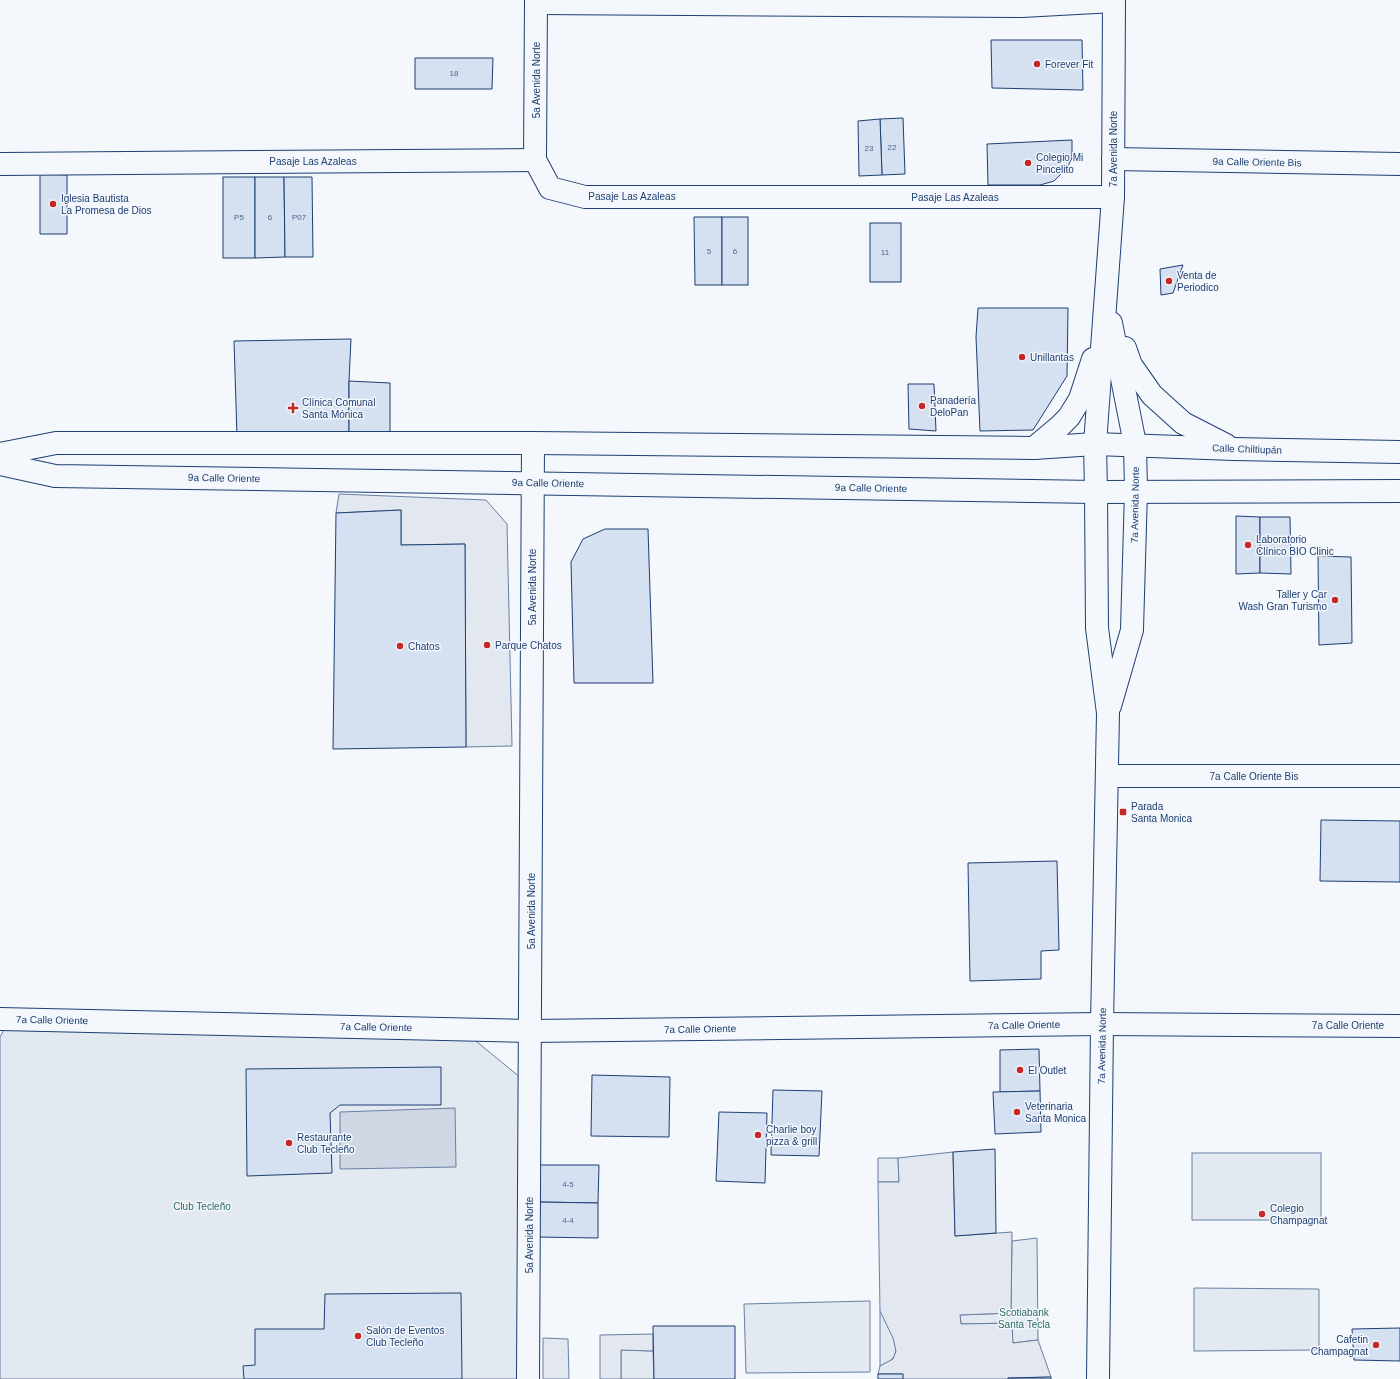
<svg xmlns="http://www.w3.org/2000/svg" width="1400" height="1379" font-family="Helvetica,sans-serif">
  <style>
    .green { fill: #e3e9f0; stroke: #687fa3 }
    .parking { fill: #e3e8f0; stroke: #687fa3 }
    .water { fill: #cfd7e4; stroke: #687fa3 }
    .building { fill: #d5e0f0; stroke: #1d3f73 }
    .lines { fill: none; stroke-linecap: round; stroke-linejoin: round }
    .minor-casing { stroke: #1d3f73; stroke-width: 24 }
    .secondary-casing { stroke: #1d3f73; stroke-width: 24 }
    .minor { stroke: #f4f7fb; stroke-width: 22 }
    .secondary { stroke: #f4f7fb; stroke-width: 22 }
    .poi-dot { fill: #c62828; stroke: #f4f7fb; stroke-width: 1.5 }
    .labels { text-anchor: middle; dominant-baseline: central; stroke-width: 3; stroke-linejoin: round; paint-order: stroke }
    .number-label { font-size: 8px; fill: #4b6792 }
    .poi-label { font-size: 10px; fill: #1d3f73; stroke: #f4f7fb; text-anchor: start }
    .street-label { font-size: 10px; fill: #1d3f73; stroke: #f4f7fb }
    .park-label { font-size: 10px; fill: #2c6c60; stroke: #f4f7fb }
  </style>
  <rect width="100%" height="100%" fill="#f4f7fb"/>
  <!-- green -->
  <g class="green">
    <path d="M4 1030 471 1037 521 1078 519 1379H0V1037Z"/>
    <rect x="1192" y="1153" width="129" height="67"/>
    <path d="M878 1158H898L899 1182H878Z"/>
    <path d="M1037 1238 1038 1340 1013 1343 1011 1323 961 1324 960 1315 1011 1313 1012 1241Z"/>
    <path d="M1194 1288 1319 1289V1350L1194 1351Z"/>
    <path d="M870 1301V1372L746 1373 744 1304Z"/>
    <path d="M880 1311C886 1322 903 1349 892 1359 889 1362 884 1364 880 1366Z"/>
    <path d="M621 1350 653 1351 654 1379H621Z"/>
  </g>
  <!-- parking -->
  <g class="parking">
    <path d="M339 494 486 500 507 524 512 746 466 747 465 544 401 545V510L336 513Z"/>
    <path d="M953 1152 955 1236 1012 1232 1011 1313 960 1315 961 1324 1012 1323 1013 1343 1038 1340 1051 1377 1008 1378V1379H903L902 1374H878L880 1366 893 1359 896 1351 893 1338 880 1311 878 1182H899L898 1158Z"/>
    <path d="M653 1334V1351L621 1350V1379H600V1335Z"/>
    <path d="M543 1338 568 1339 569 1379H543Z"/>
  </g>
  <!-- water -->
  <path class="water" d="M455 1108 456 1167 340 1169V1112Z"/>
  <!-- building -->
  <g class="building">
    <path d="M991 40H1082L1083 90 992 88Z"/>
    <path d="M415 58H493L492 89H415Z"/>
    <path d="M903 118 905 174 882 175 880 119Z"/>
    <path d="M880 119 882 175 859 176 858 121Z"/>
    <path d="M1072 140V158L1067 168 1054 181 1040 185H988L987 144Z"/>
    <path d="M40 174 67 175V234H40Z"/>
    <rect x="223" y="177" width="32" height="81"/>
    <path d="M255 177H284L285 257 255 258Z"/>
    <path d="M284 177H312L313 257H285Z"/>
    <path d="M694 217H722V285H695Z"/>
    <rect x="722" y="217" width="26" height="68"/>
    <rect x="870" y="223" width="31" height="59"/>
    <path d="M1183 265 1173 293 1161 295 1160 269Z"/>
    <path d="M978 308H1068L1067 376 1033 430 980 431 976 337Z"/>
    <path d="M351 339 349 381V435L237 437 234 341Z"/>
    <path d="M349 381 390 383V435H349Z"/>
    <path d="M908 384H934L936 431 909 429Z"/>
    <path d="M401 510V545L465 544 466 747 333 749 336 513Z"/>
    <path d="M1236 516 1260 517V573L1236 574Z"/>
    <path d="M1260 517H1290L1291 574 1260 573Z"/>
    <path d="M605 529H648L653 683H574L571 562 583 539Z"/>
    <path d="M1318 556 1351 557 1352 643 1319 645Z"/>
    <path d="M1321 820 1400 821V882L1320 881Z"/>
    <path d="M1057 861 1059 950 1041 951V979L970 981 968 863Z"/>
    <path d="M1039 1049 1040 1091 1000 1092V1050Z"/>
    <path d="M441 1067V1105H340L330 1113 332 1173 247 1176 246 1069Z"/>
    <path d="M592 1075 670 1077 669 1137 591 1136Z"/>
    <path d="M773 1090 822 1091 819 1156 771 1155Z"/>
    <path d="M1040 1091 1041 1132 995 1134 993 1092Z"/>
    <path d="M719 1112 767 1113 765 1183 716 1181Z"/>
    <path d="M995 1149 996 1233 955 1236 953 1152Z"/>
    <path d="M538 1165H599L598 1203 538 1202Z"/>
    <path d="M538 1202 598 1203V1238L537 1237Z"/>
    <path d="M461 1293 462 1379H244L243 1366 255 1365V1329H324L325 1294Z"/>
    <path d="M653 1326H735V1379H654Z"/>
    <path d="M1400 1328V1361L1354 1360 1352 1329Z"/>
    <rect x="878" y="1374" width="25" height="5"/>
    <path d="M1051 1377V1379H1008V1378Z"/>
  </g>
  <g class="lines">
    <defs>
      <g id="minor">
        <path d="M536 0 535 160 550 188 585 197H1113"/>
        <path d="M536 3 1022 6 1114 1"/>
        <path d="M1113 159 1400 164"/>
        <path d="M0 164 535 160"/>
        <path d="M1107 776H1400"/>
        <path d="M0 1019 530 1031 1102 1024 1400 1026"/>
        <path d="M528 1379 533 443"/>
      </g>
      <g id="secondary">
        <path d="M1125 348 1131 365 1152 395 1183 423 1226 445"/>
        <path d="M1034 448 1059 427 1069 417 1080 399 1093 359"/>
        <path d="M0 454 56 443H533L1034 448 1095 444 1234 449 1400 452"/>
        <path d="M0 464 55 476 1096 492 1400 491"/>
        <path d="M1110 706 1132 630 1136 491 1135 444 1111 323"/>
        <path d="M1098 1379 1102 1024 1108 713 1097 628 1096 492 1095 444 1113 197 1114 0"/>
      </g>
    </defs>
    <!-- minor casing -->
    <use href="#minor" class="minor-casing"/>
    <!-- secondary casing -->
    <use href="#secondary" class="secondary-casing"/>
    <!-- minor -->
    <use href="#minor" class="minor"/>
    <!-- secondary -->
    <use href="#secondary" class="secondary"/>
  </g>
  <!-- markers -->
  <g class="poi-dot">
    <circle cx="1037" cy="64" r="4"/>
    <circle cx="1028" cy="163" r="4"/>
    <circle cx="53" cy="204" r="4"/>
    <circle cx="1169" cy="281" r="4"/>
    <circle cx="1022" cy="357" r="4"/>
    <circle cx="922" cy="406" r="4"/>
    <path d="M291 402h4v4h4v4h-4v4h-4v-4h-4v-4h4z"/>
    <circle cx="1248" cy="545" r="4"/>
    <circle cx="1335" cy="600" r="4"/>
    <circle cx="487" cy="645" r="4"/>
    <circle cx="400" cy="646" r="4"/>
    <rect x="1119" y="808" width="8" height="8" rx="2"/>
    <circle cx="1020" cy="1070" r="4"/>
    <circle cx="1017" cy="1112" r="4"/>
    <circle cx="758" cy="1135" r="4"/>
    <circle cx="289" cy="1143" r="4"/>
    <circle cx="1262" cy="1214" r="4"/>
    <circle cx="358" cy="1336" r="4"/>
    <circle cx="1376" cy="1345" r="4"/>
  </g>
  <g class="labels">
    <!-- number labels -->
    <g class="number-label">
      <text x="454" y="73">18</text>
      <text x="892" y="147">22</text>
      <text x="869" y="148">23</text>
      <text x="239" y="217">P5</text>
      <text x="270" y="217">6</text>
      <text x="299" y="217">P07</text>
      <text x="709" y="251">5</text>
      <text x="735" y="251">6</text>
      <text x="885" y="252">11</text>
      <text x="568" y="1184">4-5</text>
      <text x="568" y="1220">4-4</text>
    </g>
    <!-- poi labels -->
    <g class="poi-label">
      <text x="1045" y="64">Forever Fit</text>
      <text x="1036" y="157">Colegio Mi<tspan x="1036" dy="12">Pincelito</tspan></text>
      <text x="61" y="198">Iglesia Bautista<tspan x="61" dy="12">La Promesa de Dios</tspan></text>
      <text x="1177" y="275">Venta de<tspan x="1177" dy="12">Periodico</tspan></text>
      <text x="1030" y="357">Unillantas</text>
      <text x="930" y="400">Panadería<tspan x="930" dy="12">DeloPan</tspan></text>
      <text x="302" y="402">Clínica Comunal<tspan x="302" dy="12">Santa Mónica</tspan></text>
      <text x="1256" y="539">Laboratorio<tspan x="1256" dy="12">Clínico BIO Clinic</tspan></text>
      <text x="1327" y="594" text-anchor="end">Taller y Car<tspan x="1327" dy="12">Wash Gran Turismo</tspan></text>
      <text x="495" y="645">Parque Chatos</text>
      <text x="408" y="646">Chatos</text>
      <text x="1131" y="806">Parada<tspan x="1131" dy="12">Santa Monica</tspan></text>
      <text x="1028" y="1070">El Outlet</text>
      <text x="1025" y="1106">Veterinaria<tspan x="1025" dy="12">Santa Monica</tspan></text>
      <text x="766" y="1129">Charlie boy<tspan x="766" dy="12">pizza &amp; grill</tspan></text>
      <text x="297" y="1137">Restaurante<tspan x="297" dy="12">Club Tecleño</tspan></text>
      <text x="1270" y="1208">Colegio<tspan x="1270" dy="12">Champagnat</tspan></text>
      <text x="366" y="1330">Salón de Eventos<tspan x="366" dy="12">Club Tecleño</tspan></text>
      <text x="1368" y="1339" text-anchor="end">Cafetin<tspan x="1368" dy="12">Champagnat</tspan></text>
    </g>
    <!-- street labels -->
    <g class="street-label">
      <text transform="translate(536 80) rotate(-90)">5a Avenida Norte</text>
      <text transform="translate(1113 149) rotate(-90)">7a Avenida Norte</text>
      <text x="313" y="161">Pasaje Las Azaleas</text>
      <text transform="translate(1257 162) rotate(1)">9a Calle Oriente Bis</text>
      <text x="632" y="196">Pasaje Las Azaleas</text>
      <text x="955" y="197">Pasaje Las Azaleas</text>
      <text transform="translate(1247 449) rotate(2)">Calle Chiltiupán</text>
      <text transform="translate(224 478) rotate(1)">9a Calle Oriente</text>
      <text transform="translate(548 483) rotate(1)">9a Calle Oriente</text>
      <text transform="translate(871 488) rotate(1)">9a Calle Oriente</text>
      <text transform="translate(1135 505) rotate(-89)">7a Avenida Norte</text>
      <text transform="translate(532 587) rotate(-90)">5a Avenida Norte</text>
      <text x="1254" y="776">7a Calle Oriente Bis</text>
      <text transform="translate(531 911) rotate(-90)">5a Avenida Norte</text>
      <text transform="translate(52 1020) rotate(1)">7a Calle Oriente</text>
      <text transform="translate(1024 1025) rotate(-1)">7a Calle Oriente</text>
      <text x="1348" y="1025">7a Calle Oriente</text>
      <text transform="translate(376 1027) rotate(1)">7a Calle Oriente</text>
      <text transform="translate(700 1029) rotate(-1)">7a Calle Oriente</text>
      <text transform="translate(1102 1046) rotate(-89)">7a Avenida Norte</text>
      <text transform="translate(529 1235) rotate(-90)">5a Avenida Norte</text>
    </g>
    <!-- park labels -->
    <g class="park-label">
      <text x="202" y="1206">Club Tecleño</text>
      <text x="1024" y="1312">Scotiabank<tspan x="1024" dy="12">Santa Tecla</tspan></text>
    </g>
  </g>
</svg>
